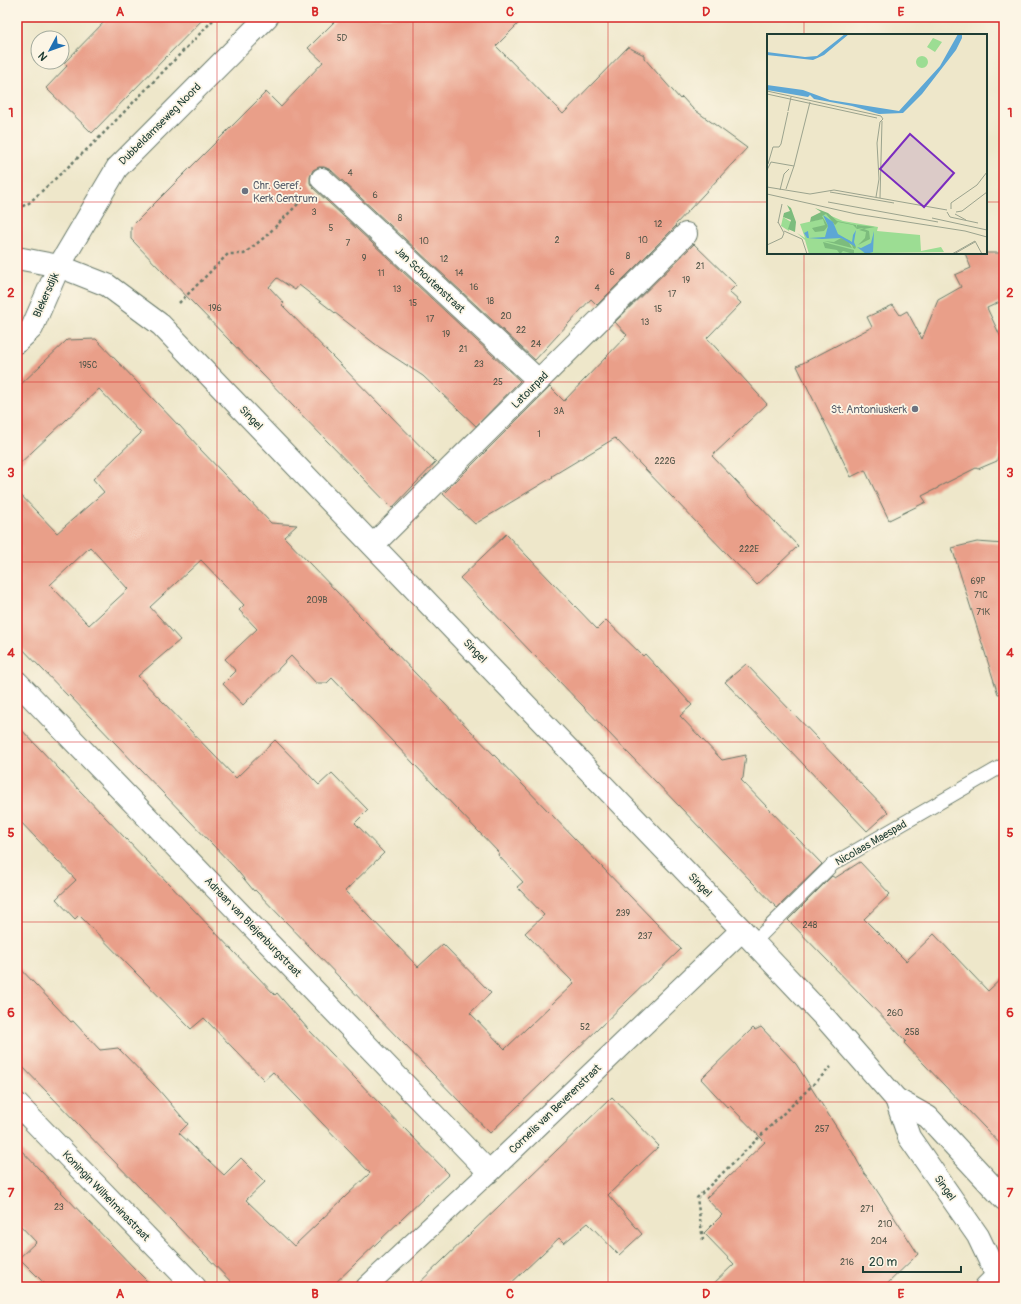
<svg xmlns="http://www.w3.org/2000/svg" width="1021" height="1304" font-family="Pangolin,sans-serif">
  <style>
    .building { fill: #e99f89; fill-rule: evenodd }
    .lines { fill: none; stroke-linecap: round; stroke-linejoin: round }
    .service-casing { stroke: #677868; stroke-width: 15 }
    .pedestrian-casing { stroke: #677868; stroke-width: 22 }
    .minor-casing { stroke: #677868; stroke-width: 24 }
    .tertiary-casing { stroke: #677868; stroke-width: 24 }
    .path { stroke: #677868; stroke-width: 2.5; stroke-dasharray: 3 3; stroke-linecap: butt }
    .service { stroke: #fff; stroke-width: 13 }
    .pedestrian { stroke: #fff; stroke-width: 20 }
    .minor { stroke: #fff; stroke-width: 22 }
    .tertiary { stroke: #fff; stroke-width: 22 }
    .grid { fill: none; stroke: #d62828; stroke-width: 1; stroke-opacity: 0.55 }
    .worship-dot { fill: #6b7280; stroke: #fcf5e5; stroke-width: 1.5 }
    .labels { text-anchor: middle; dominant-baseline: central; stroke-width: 3.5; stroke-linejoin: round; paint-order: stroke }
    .number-label { font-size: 9px; fill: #525649 }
    .street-label { font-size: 11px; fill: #1f3d34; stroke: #fcf5e5 }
    .worship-label { font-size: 11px; fill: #5b616d; stroke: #fcf5e5; text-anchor: start }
    .inset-road { fill: none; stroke: #9ba38e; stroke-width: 1 }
    .view { fill: #7b2cbf; fill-opacity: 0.15; stroke: #7b2cbf; stroke-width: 2 }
    .inset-edge { fill: none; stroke: #1f3d34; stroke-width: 2 }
    .neatline { fill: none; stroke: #d62828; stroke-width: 1.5 }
    .grid-label { font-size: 13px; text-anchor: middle; font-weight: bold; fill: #d62828 }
  </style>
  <rect width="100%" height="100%" fill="#fcf5e5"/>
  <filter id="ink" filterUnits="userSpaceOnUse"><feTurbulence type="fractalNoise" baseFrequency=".025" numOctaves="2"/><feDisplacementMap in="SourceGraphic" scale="8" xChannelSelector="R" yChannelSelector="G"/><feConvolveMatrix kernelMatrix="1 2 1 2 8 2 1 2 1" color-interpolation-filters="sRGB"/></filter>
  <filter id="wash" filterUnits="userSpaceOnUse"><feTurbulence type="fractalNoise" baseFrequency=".012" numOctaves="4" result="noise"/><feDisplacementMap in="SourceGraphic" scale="16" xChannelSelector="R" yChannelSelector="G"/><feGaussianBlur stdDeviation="0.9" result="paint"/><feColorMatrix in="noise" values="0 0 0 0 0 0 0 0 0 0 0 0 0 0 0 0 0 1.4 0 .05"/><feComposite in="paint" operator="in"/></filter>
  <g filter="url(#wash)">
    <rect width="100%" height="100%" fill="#eee7ca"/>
    <g id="blocks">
      <!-- building -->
      <g class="building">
        <path d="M109 17H205L92 133 46 88 67 66 64 63Z"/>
        <path d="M339 17H525L496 46 563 114 628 47 644 55V58L680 99 682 97 692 108 747 148 675 225 676 226 597 305 591 299 535 360 331 170 324 167H319L313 170 310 177V183L313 188 520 381 476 426 423 376 379 347 299 285 295 290 277 278 269 287 284 303 282 305 436 462 392 508 131 239V227L266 92 281 107 323 62 308 48Z"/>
        <path d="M694 244 736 285 729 292 741 303 707 338 767 404 712 456 798 546 757 585 615 438 552 476 553 477 475 524 443 494 550 387 564 401 627 335 615 322Z"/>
        <path d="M965 253H1004V300L987 308 1004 344V429L997 461 978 469 976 468 938 487V488L922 496 926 502 889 520 865 470 851 477 797 366 872 327 867 317 893 305 900 315 907 311 922 339 938 300 961 287 955 275 971 268Z"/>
        <path d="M96 339 179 426V425L199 447V448L271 523 297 525 284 537 681 949 490 1133 255 890 254 891 235 868 69 695 68 696 17 643V491L57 533 104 492 93 479 141 433 99 389 17 466V388L67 340ZM90 547 128 589 89 625 50 585ZM201 560 244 605 239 610 257 629 225 659 236 671 223 684 243 705 291 656 316 683H327L332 678 499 853 498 855 523 882 517 887 544 915 525 933 574 983 505 1049 470 1013 491 993 443 944 418 967 345 891 384 853 355 823 368 810 332 773 319 785 275 740 236 778 138 676 180 640 150 607Z"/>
        <path d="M506 534 597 629 606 620 643 656 645 654 692 705 680 716 722 760 746 755 743 778 741 780 822 864 777 908 460 578Z"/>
        <path d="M977 542 1004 544V693L998 694 952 548Z"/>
        <path d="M746 664 888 812 867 831 725 682Z"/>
        <path d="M17 725 234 952 275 995 277 993 308 1029 404 1129V1128L449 1174 331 1287H236L17 1061V965L71 1022 73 1021 100 1050 118 1048 158 1089 188 1124 179 1133 224 1175 241 1158 265 1182 246 1200 294 1246 370 1173 273 1072 264 1080 204 1018 191 1029 79 915 75 919 56 899 76 880 17 818Z"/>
        <path d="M860 862 890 894 864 919 906 961 934 934 988 991 1004 976V1148L904 1043 906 1041 788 920 832 876 835 878Z"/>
        <path d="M761 1027 796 1064 853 1153 864 1173 870 1180 918 1254 884 1287H710L734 1264 704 1233 722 1215 706 1198 765 1142 730 1106 728 1108 701 1079 753 1028 755 1030Z"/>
        <path d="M612 1097 659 1146 608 1195 642 1234 619 1255 588 1223 564 1243 559 1238 507 1287H415Z"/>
        <path d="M17 1146 135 1269 153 1287H48L19 1258 36 1242 17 1222Z"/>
      </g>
    </g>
  </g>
  <g filter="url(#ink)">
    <use href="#blocks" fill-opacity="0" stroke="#677868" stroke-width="1"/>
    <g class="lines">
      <defs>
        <path id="service" d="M754 942 833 864 1004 765"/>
        <path id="pedestrian" d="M366 1287 489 1172"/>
        <g id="minor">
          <path d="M322 179 539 381"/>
          <path d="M17 258 59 266 107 285 161 325 742 930 826 1019 896 1099 928 1117 1004 1199"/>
          <path d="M17 342 32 328 59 266 117 168 267 17"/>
          <path d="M373 545 686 234"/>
          <path d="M17 682 489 1172 742 930"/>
          <path d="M896 1099 909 1137 978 1236 997 1276"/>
          <path d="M17 1104 195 1287"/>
        </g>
        <path id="tertiary" d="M986 1287 1004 1269"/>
      </defs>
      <!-- service casing -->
      <use href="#service" class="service-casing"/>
      <!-- pedestrian casing -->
      <use href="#pedestrian" class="pedestrian-casing"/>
      <!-- minor casing -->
      <use href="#minor" class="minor-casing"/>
      <!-- tertiary casing -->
      <use href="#tertiary" class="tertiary-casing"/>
      <!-- path -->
      <g class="path">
        <path d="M17 209 29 203 96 141 216 17"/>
        <path d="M179 303 228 254H244L266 236 302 200"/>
        <path d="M703 1240 697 1198 831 1067"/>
      </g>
      <!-- service -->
      <use href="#service" class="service"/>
      <!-- pedestrian -->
      <use href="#pedestrian" class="pedestrian"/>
      <!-- minor -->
      <use href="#minor" class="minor"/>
      <!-- tertiary -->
      <use href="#tertiary" class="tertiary"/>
    </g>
  </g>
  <!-- grid -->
  <path class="grid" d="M217 17V1287M413 17V1287M608 17V1287M804 17V35M17 202H768M986 202H1004M804 253V1287M17 382H1004M17 562H1004M17 742H1004M17 922H1004M17 1102H1004"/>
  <!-- markers -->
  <g class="worship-dot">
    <circle cx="245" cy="191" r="4"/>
    <circle cx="915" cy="409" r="4"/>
  </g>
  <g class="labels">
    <!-- number labels -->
    <g class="number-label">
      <text x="342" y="38">5D</text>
      <text x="350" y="173">4</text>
      <text x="375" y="195">6</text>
      <text x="314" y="212">3</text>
      <text x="400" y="218">8</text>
      <text x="658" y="224">12</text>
      <text x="331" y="228">5</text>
      <text x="557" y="240">2</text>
      <text x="643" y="240">10</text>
      <text x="424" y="241">10</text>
      <text x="348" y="243">7</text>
      <text x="628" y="256">8</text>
      <text x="364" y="258">9</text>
      <text x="444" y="259">12</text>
      <text x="700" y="266">21</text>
      <text x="612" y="272">6</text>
      <text x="381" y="273">11</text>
      <text x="459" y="273">14</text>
      <text x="686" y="280">19</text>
      <text x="474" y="287">16</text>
      <text x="597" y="288">4</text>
      <text x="397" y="289">13</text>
      <text x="672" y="294">17</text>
      <text x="490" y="301">18</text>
      <text x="413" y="303">15</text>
      <text x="215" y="308">196</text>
      <text x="658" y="309">15</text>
      <text x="506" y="316">20</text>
      <text x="430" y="319">17</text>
      <text x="645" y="322">13</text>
      <text x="521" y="330">22</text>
      <text x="446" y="334">19</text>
      <text x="536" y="344">24</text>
      <text x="463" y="349">21</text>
      <text x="479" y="364">23</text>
      <text x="88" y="365">195C</text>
      <text x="498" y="382">25</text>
      <text x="559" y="411">3A</text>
      <text x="539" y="434">1</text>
      <text x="665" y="461">222G</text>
      <text x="749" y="549">222E</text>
      <text x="978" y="581">69P</text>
      <text x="981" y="595">71C</text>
      <text x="317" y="600">209B</text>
      <text x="983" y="612">71K</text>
      <text x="623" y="913">239</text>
      <text x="810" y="925">248</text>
      <text x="645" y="936">237</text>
      <text x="895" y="1013">260</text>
      <text x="585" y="1027">52</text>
      <text x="912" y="1032">258</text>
      <text x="822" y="1129">257</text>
      <text x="59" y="1207">23</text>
      <text x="867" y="1209">271</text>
      <text x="885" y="1224">210</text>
      <text x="879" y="1241">204</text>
      <text x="847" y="1262">216</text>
    </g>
    <!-- street labels -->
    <g class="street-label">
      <text transform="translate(160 124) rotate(-45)">Dubbeldamseweg Noord</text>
      <text transform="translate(430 280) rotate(43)">Jan Schoutenstraat</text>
      <text transform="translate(46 295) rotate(-66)">Blekersdijk</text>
      <text transform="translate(530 390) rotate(-45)">Latourpad</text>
      <text transform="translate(251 418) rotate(46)">Singel</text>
      <text transform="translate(475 651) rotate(46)">Singel</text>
      <text transform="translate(871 843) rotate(-30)">Nicolaas Maespad</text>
      <text transform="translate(700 885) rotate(46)">Singel</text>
      <text transform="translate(253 927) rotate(46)">Adriaan van Bleijenburgstraat</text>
      <text transform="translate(555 1109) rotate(-44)">Cornelis van Beverenstraat</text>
      <text transform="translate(945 1188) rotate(55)">Singel</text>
      <text transform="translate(106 1196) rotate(46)">Koningin Wilhelminastraat</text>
    </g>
    <!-- worship labels -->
    <g class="worship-label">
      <text x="253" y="185">Chr. Geref.<tspan x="253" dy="13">Kerk Centrum</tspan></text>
      <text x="907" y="409" text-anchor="end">St. Antoniuskerk</text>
    </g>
  </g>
  <!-- overview -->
  <g transform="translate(767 34)">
    <rect width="220" height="220" fill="#eee7ca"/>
    <path d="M166 4 175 8 168 18 160 13ZM149 28a6 6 0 1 1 12 0a6 6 0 1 1-12 0ZM55 178 76 187 111 193 110 197 153 201 154 217 174 213 177 218 42 220 38 206 30 199 38 204 33 190 54 185ZM16 183 24 188 22 197 14 192Z" fill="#9cdd93"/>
    <path d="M20 171 24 174 29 188 28 198 21 195 24 186 16 183 17 179 23 177ZM48 174 61 179 70 187 89 191V194L90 191 108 193 97 195 102 197 103 205 91 211 98 204 99 198 92 196 97 194 90 195 86 191 71 188 68 191 59 180 55 182 61 192 57 197 48 198 45 194 58 191 56 185 43 188 44 183 54 178ZM74 204 82 206 89 213 88 215 86 214 85 211 82 209 85 214 57 207 67 208ZM56 208 87 216V220L76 217 73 220 70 216 58 214Z" fill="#7dbc7d"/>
    <path d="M78 0H82L57 21 46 26 0 21V18L38 23 50 22ZM191 0H195V4L189 16 155 60 136 79 112 80 85 72 47 65 43 61 41 63 0 56V51L36 56 63 66 132 77 173 32ZM56 181 66 188 71 200 85 208 86 201 89 196 87 208 89 213 74 204 55 205 40 204 37 199 41 197 42 204 58 203 61 192ZM107 197 106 218 99 220 90 213 94 214 104 209Z" fill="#5da7d5"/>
    <path class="inset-road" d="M0 57 114 82 116 85 113 88M0 60 110 84M21 77 24 63M1 130 6 113H12L14 110 21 78M27 132 43 68M0 136 4 128 27 132M0 153 43 160 67 156 180 176M19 155 27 132M13 156 17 140 22 135M63 158 127 169M0 160 89 180 198 197 220 203M109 163 112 145 110 109 113 88M113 164 115 87M61 168 171 188M184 175V169L210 151 220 138M180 178 183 183 211 189M189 178 195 177 220 158M188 180 199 186M165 184 220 196M11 189 15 170M17 197 35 205 40 220M0 211 15 204 17 199 11 188M185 220 208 207 215 220M187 220 208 208"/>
    <path class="view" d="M143 100 187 139 157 173 113 135Z"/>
    <rect width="220" height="220" class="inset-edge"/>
  </g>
  <!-- margin -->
  <rect width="1021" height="1304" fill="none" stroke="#fcf5e5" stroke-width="44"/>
  <!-- north arrow -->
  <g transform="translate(50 50) rotate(229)"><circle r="19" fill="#fcf5e5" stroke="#a4ab9e"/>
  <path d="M0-3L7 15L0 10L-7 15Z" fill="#1f6fb2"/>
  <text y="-6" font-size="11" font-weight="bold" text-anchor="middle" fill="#1f3d34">N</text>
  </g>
  <!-- scale -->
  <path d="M863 1266v6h98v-6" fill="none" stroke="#1f3d34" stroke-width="2"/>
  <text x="869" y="1266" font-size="12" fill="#1f3d34" stroke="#fcf5e5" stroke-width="3" paint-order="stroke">20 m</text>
  <rect x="22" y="22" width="977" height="1260" class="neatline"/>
  <g class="grid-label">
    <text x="120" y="16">A</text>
    <text x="315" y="16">B</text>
    <text x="510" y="16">C</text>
    <text x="706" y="16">D</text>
    <text x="901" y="16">E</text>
    <text x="11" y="117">1</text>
    <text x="1010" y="117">1</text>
    <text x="11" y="297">2</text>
    <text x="1010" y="297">2</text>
    <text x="11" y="477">3</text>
    <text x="1010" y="477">3</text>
    <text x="11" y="657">4</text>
    <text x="1010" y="657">4</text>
    <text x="11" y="837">5</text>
    <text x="1010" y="837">5</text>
    <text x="11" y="1017">6</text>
    <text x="1010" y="1017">6</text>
    <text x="11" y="1197">7</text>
    <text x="1010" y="1197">7</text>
    <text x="120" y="1298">A</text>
    <text x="315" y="1298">B</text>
    <text x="510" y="1298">C</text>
    <text x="706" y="1298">D</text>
    <text x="901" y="1298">E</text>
  </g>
</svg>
